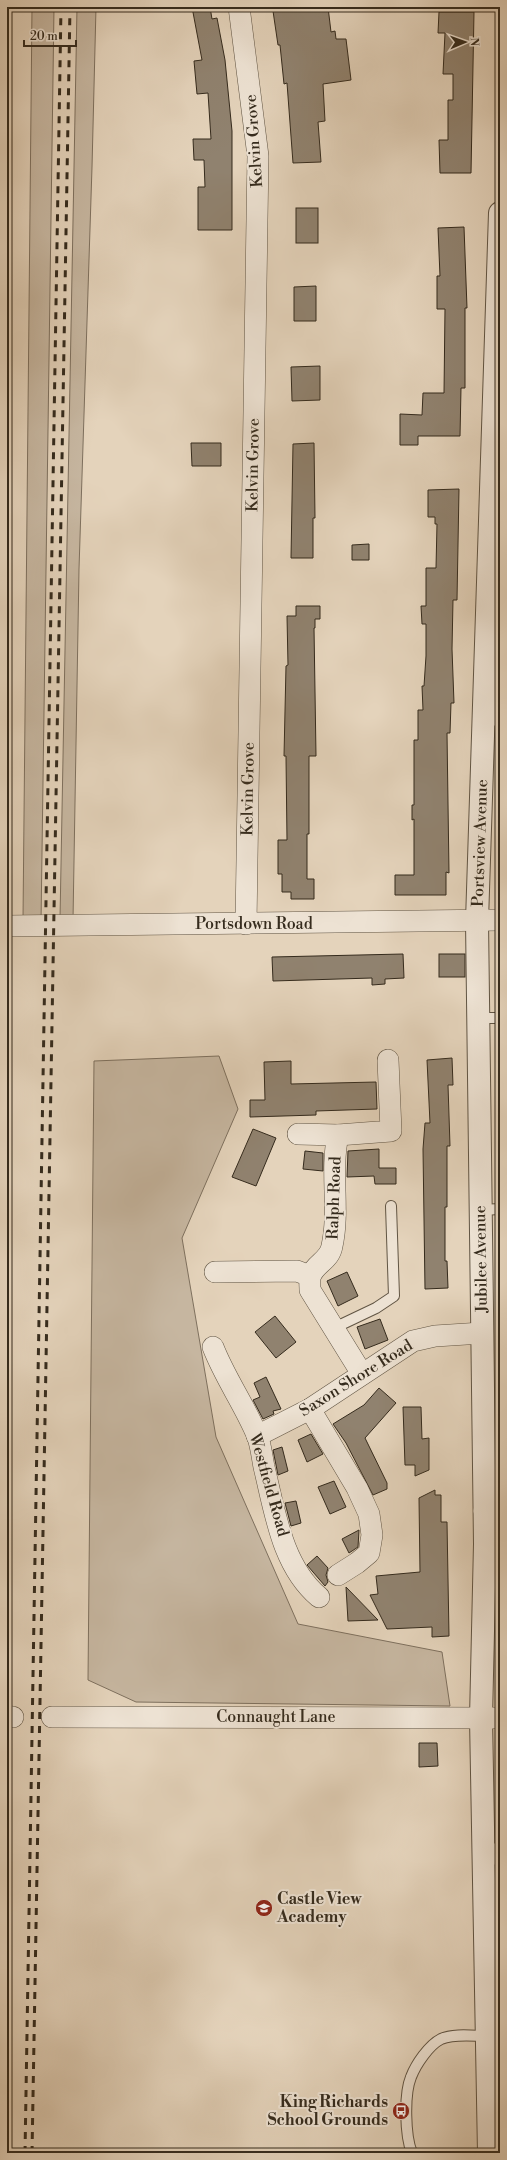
<svg xmlns="http://www.w3.org/2000/svg" width="507" height="2160" font-family="'Libre Bodoni',serif">
  <style>
    .green { fill: #c6b6a0; stroke: #7e705e }
    .building { fill: #90826f; stroke: #352b1d }
    .lines { fill: none; stroke-linecap: round; stroke-linejoin: round }
    .service-casing { stroke: #615544; stroke-width: 12 }
    .minor-casing { stroke: #615544; stroke-width: 22 }
    .tertiary-casing { stroke: #615544; stroke-width: 24 }
    .service { stroke: #ede2d3; stroke-width: 10 }
    .minor { stroke: #ede2d3; stroke-width: 21 }
    .tertiary { stroke: #ede2d3; stroke-width: 22 }
    .rail { stroke: #352b1d; stroke-width: 3; stroke-dasharray: 7 7; stroke-linecap: butt }
    .labels { text-anchor: middle; dominant-baseline: central; stroke-width: 4; stroke-linejoin: round; paint-order: stroke }
    .street-label { font-size: 16px; fill: #352b1d; stroke: #ede2d3 }
    .poi-label { font-size: 16px; font-weight: bold; fill: #352b1d; stroke: #ede2d3; text-anchor: start }
  </style>
  <rect width="100%" height="100%" fill="#e4d3bb"/>
  <filter id="stains"><feTurbulence type="fractalNoise" baseFrequency=".005" numOctaves="4"/><feColorMatrix values="0 0 0 0 .2 0 0 0 0 .09 0 0 0 0 .02 0 0 0 .5 -.17"/></filter>
  <radialGradient id="worn" r=".72"><stop offset=".6" stop-color="#630" stop-opacity="0"/><stop offset="1" stop-color="#630" stop-opacity=".3"/></radialGradient>
  <!-- green -->
  <g class="green">
    <path d="M32 7H54L41 923 23 919Z"/>
    <path d="M77 7H96L92 167 79 569 73 920 60 919Z"/>
    <path d="M219 1056 238 1109 182 1238 216 1437 298 1624 442 1652 450 1706 136 1702 88 1680 94 1061Z"/>
  </g>
  <!-- building -->
  <g class="building">
    <path d="M192 7H210L212 19 217 18 225 60 232 131V230H198V187H205L204 160H194L193 139H211L208 93 197 94 194 61 202 60Z"/>
    <path d="M300 7H328L331 32 335 31 336 39H346L351 80 323 84 325 121 318 122 321 162 293 163 287 83 284 84 280 45H278L273 11Z"/>
    <path d="M439 12H474L471 173H440L439 140H448V100H453V74H443L445 33H438Z"/>
    <rect x="296" y="208" width="22" height="35"/>
    <path d="M464 227 467 308H465V388H461L460 436H418V445H400V414L422 415 423 393H444L445 309H437V276H440L438 228Z"/>
    <path d="M316 286V321H294V287Z"/>
    <path d="M320 366V400L292 401 291 367Z"/>
    <path d="M191 443H221V466H192Z"/>
    <path d="M314 443 315 518H313V558H291L293 444Z"/>
    <path d="M459 489 457 600H453L452 649 454 703H451L450 733H447L449 873 446 872V895H395V875H414V819L412 820V805H414V740H418V710H423L422 686H424L426 656V624H422L421 606H426V568H436L437 524H435V517H428V490Z"/>
    <path d="M369 544V560H352V545Z"/>
    <path d="M296 606H320V619H315V628H314L316 756H309V834H307V879H314V899H291V892H282V874H278V840H287L286 756H284L286 666 288 665 287 616H296Z"/>
    <path d="M403 954 404 978 385 979V984L372 985V978L273 981 272 957Z"/>
    <rect x="439" y="954" width="26" height="23"/>
    <path d="M452 1058 453 1085H448L450 1146H447V1207H445V1261H447L448 1288 425 1289 423 1149 425 1123H430L427 1060Z"/>
    <path d="M291 1061V1084L376 1082 377 1109 316 1111V1115L250 1117V1100H265L264 1062Z"/>
    <path d="M253 1129 276 1138 256 1186 232 1177Z"/>
    <path d="M379 1149V1168H396V1184H375L374 1176 347 1177 348 1151Z"/>
    <path d="M305 1151 323 1153V1171L303 1169Z"/>
    <path d="M347 1272 358 1296 338 1306 327 1281Z"/>
    <path d="M275 1316 296 1342 276 1358 255 1332Z"/>
    <path d="M380 1319 388 1340 365 1349 357 1327Z"/>
    <path d="M266 1377 281 1409 273 1411 274 1414 263 1419 253 1400 260 1397 254 1383Z"/>
    <path d="M379 1388 396 1403 365 1438 387 1483V1489L373 1495 346 1443 333 1424 364 1405Z"/>
    <path d="M403 1407H421L422 1439 429 1438V1470L415 1476V1465H405Z"/>
    <path d="M311 1434 323 1454 307 1462 298 1440Z"/>
    <path d="M282 1447 288 1471 278 1475 273 1450Z"/>
    <path d="M334 1481 346 1507 330 1514 318 1487Z"/>
    <path d="M435 1490V1495H441V1522H447L449 1636 432 1637V1627L387 1629 370 1595 378 1594 376 1576 420 1572 419 1498Z"/>
    <path d="M296 1501 301 1523 291 1526 285 1503Z"/>
    <path d="M359 1530 358 1547 349 1553 342 1539Z"/>
    <path d="M317 1556 328 1568 326 1575 328 1582 325 1586 307 1565Z"/>
    <path d="M346 1587 378 1620 348 1621Z"/>
    <path d="M419 1743H437L438 1766 419 1767Z"/>
  </g>
  <g class="lines">
    <defs>
      <g id="service">
        <path d="M478 1018H500"/>
        <path d="M481 1210 500 1209"/>
        <path d="M334 1328 376 1308 394 1296 391 1206"/>
        <path d="M412 2153C405 2136 404 2094 411 2077 416 2064 429 2045 441 2039 454 2033 474 2036 487 2036"/>
      </g>
      <g id="minor">
        <path d="M239 7 258 156 246 924"/>
        <path d="M484 715H500"/>
        <path d="M7 926 500 920"/>
        <path d="M298 1134 338 1135 391 1131 388 1060"/>
        <path d="M338 1135C330 1172 340 1210 332 1246 330 1260 316 1263 311 1275 309 1279 310 1286 310 1290L362 1374"/>
        <path d="M215 1272 297 1271 310 1276"/>
        <path d="M213 1347C225 1378 244 1404 257 1435 261 1445 262 1457 264 1467 275 1512 282 1566 319 1597"/>
        <path d="M310 1409 357 1488 369 1514 372 1535 369 1553 357 1563 338 1575"/>
        <path d="M257 1436 310 1409 413 1341 435 1336 482 1333"/>
        <path d="M484 1511H500"/>
        <path d="M7 1716 13 1717"/>
        <path d="M52 1717 500 1718"/>
        <path d="M485 1854H500"/>
      </g>
      <path id="tertiary" d="M489 2153 481 1718 485 1544 477 921 500 213"/>
    </defs>
    <!-- service casing -->
    <use href="#service" class="service-casing"/>
    <!-- minor casing -->
    <use href="#minor" class="minor-casing"/>
    <!-- tertiary casing -->
    <use href="#tertiary" class="tertiary-casing"/>
    <!-- service -->
    <use href="#service" class="service"/>
    <!-- minor -->
    <use href="#minor" class="minor"/>
    <!-- tertiary -->
    <use href="#tertiary" class="tertiary"/>
    <!-- rail -->
    <g class="rail">
      <path d="M25 2153 61 7"/>
      <path d="M32 2153 70 7"/>
    </g>
  </g>
  <!-- icons -->
  <defs>
    <symbol id="school-disc" viewBox="-11 -11 22 22"><circle r="9.5" fill="#8f2418" stroke="#ede2d3"/><path d="M0-5L7-2L0 1L-7-2ZM-4 1L0 2.5L4 1V4Q0 6-4 4Z" fill="#fff"/></symbol>
    <symbol id="bus-disc" viewBox="-11 -11 22 22"><circle r="9.5" fill="#8f2418" stroke="#ede2d3"/><path d="M-5-6H5V4H4V6H2V4H-2V6H-4V4H-5ZM-3.5-4V0h7V-4ZM-3.5 1.2v1.5H-2V1.2ZM2 1.2v1.5H3.5V1.2Z" fill="#fff"/></symbol>
  </defs>
  <g fill-rule="evenodd">
    <use href="#school-disc" x="254" y="1898" width="20" height="20"/>
    <use href="#bus-disc" x="391" y="2101" width="20" height="20"/>
  </g>
  <g class="labels">
    <!-- street labels -->
    <g class="street-label">
      <text transform="translate(254 141) rotate(-94)">Kelvin Grove</text>
      <text transform="translate(253 465) rotate(-89)">Kelvin Grove</text>
      <text transform="translate(248 789) rotate(-89)">Kelvin Grove</text>
      <text transform="translate(480 843) rotate(-88)">Portsview Avenue</text>
      <text x="254" y="924">Portsdown Road</text>
      <text transform="translate(334 1198) rotate(-88)">Ralph Road</text>
      <text transform="translate(481 1259) rotate(-91)">Jubilee Avenue</text>
      <text transform="translate(356 1378) rotate(-32)">Saxon Shore Road</text>
      <text transform="translate(269 1485) rotate(74)">Westfield Road</text>
      <text x="276" y="1717">Connaught Lane</text>
    </g>
    <!-- poi labels -->
    <g class="poi-label">
      <text x="277" y="1899">Castle View<tspan x="277" dy="18">Academy</tspan></text>
      <text x="388" y="2102" text-anchor="end">King Richards<tspan x="388" dy="18">School Grounds</tspan></text>
    </g>
  </g>
  <!-- margin -->
  <rect width="507" height="2160" fill="none" stroke="#e4d3bb" stroke-width="24"/>
  <rect x="8" y="8" width="491" height="2144" fill="none" stroke="#352b1d" stroke-width="2"/>
  <rect x="12" y="12" width="483" height="2136" fill="none" stroke="#352b1d"/>
  <!-- north arrow -->
  <g transform="translate(465 42) rotate(88)" stroke="#ede2d3" stroke-width="3" paint-order="stroke">
  <path d="M0-3L7 15L0 10L-7 15Z" fill="#352b1d"/>
  <text y="-6" font-size="11" font-weight="bold" text-anchor="middle" fill="#352b1d">N</text>
  </g>
  <!-- scale -->
  <path d="M24 40v6h52v-6" fill="none" stroke="#352b1d" stroke-width="2"/>
  <text x="30" y="40" font-size="12" fill="#352b1d" stroke="#ede2d3" stroke-width="3" paint-order="stroke">20 m</text>
  <rect width="100%" height="100%" filter="url(#stains)"/>
  <rect width="100%" height="100%" fill="url(#worn)"/>
</svg>
